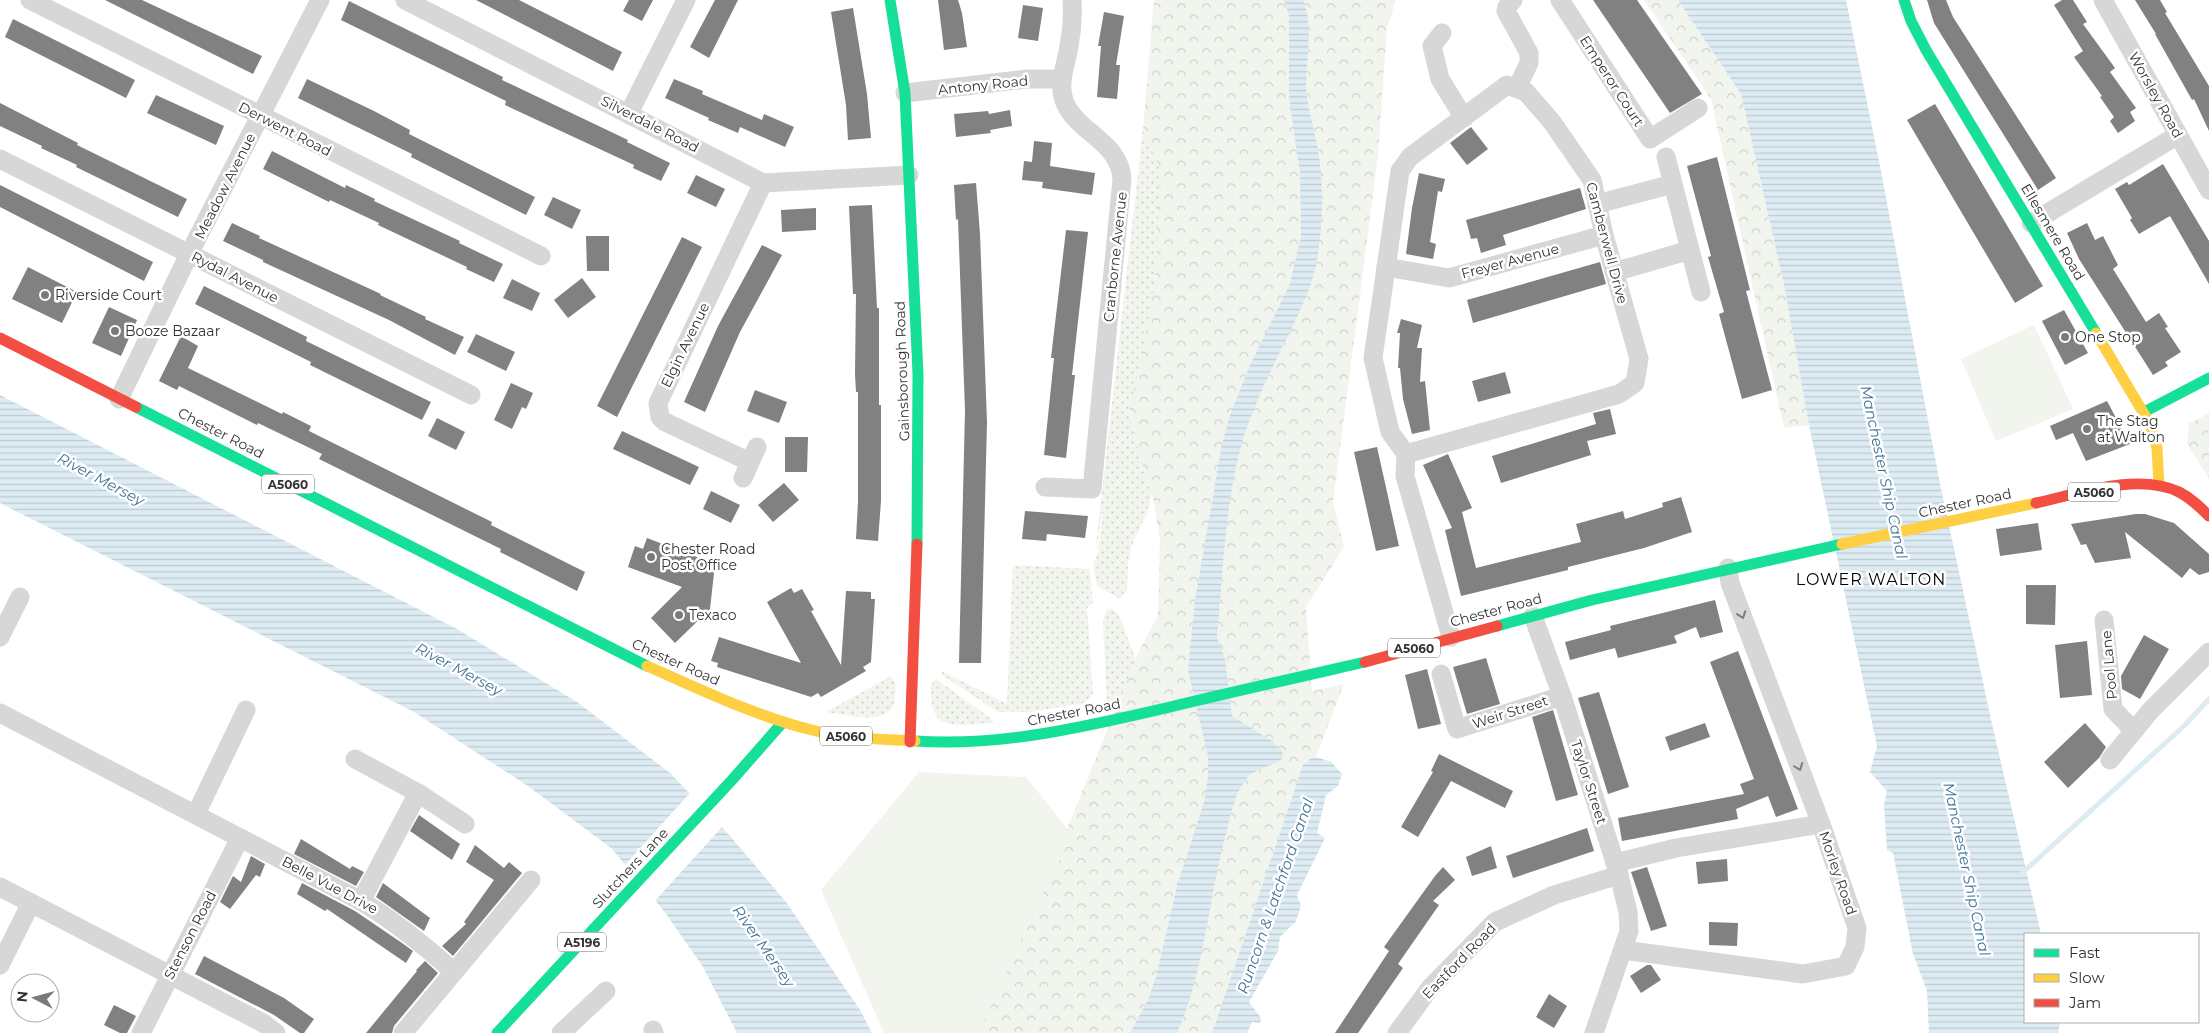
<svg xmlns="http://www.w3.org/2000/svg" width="2209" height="1033" font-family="Montserrat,sans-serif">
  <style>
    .grass { fill: url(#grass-dots) }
    .forest { fill: url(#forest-crowns) }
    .garden { fill: #f1f5ed }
    .water { fill: url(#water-rules) }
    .pier { fill: #fff }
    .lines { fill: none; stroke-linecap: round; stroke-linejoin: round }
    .stream { stroke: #ddebf3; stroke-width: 5 }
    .building { fill: #818181 }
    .street { stroke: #d7d7d7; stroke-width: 19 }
    .fast { stroke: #16e098; stroke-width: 11 }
    .slow { stroke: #ffcf43; stroke-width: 11 }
    .jam { stroke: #f24e42; stroke-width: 11 }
    .oneway { stroke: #7d7d7d }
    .poi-dot { fill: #7a7a7a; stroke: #fff; stroke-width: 2 }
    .labels { text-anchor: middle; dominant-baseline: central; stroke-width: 5; stroke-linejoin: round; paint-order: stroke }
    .shield { fill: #fff; stroke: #707070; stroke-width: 1 }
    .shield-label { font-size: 12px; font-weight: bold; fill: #333 }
    .street-label { font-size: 14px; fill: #333; stroke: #fff }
    .poi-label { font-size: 14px; fill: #333; stroke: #fff; text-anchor: start }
    .water-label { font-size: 15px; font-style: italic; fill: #3f7597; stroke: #fff }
    .quarter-label { font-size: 16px; letter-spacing: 1px; fill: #000; stroke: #fff }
  </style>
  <defs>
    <pattern id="grass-dots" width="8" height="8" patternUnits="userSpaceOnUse" patternTransform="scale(1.25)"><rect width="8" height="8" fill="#f1f5ed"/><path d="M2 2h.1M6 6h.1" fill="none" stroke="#cfd2cc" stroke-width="1.8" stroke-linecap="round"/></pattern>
    <pattern id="forest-crowns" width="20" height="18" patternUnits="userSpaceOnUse" patternTransform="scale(1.25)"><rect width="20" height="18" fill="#f1f5ed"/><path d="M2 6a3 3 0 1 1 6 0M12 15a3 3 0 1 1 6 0" fill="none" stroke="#cfd2cc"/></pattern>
    <pattern id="water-rules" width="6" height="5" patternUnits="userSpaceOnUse" patternTransform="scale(1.25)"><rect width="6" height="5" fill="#ddebf3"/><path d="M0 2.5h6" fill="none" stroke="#becad1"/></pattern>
  </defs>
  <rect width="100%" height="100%" fill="#fff"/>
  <!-- grass -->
  <g class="grass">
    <path d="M1143 129 1160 170 1159 230 1156 272 1145 349 1129 409 1140 457 1152 494 1147 513 1132 545 1128 563 1127 591 1120 599 1097 586 1093 565 1098 552 1105 500 1095 554Z"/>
    <path d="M1013 565 1091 569 1090 573 1093 602 1087 608 1093 694 1086 702 1081 704 1029 712H998L942 675V671L1007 704Z"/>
    <path d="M1112 608 1119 615 1136 660 1119 702 1107 704 1103 622 1106 610Z"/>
    <path d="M891 676C897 683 896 688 895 698 893 729 846 714 826 712Z"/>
    <path d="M936 679 993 720 992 723C953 725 929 734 931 684Z"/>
  </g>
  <!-- forest -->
  <g class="forest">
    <path d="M1154 0H1396L1387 27 1378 156 1333 502 1344 547 1306 607 1312 691 1344 684 1316 757 1310 759 1303 765 1212 1033H978L1029 922 1141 647 1158 616 1160 541 1154 502 1140 457 1129 407 1141 363 1156 272 1160 170 1143 129Z"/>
    <path d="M1644 0H1678L1741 94 1784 285 1809 425 1784 428 1711 99Z"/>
    <path d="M2209 413V478L2187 444 2189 424Z"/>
  </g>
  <!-- garden -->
  <g class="garden">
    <path d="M2034 325 2073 409 1996 441 1961 359Z"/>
    <path d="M919 772 1026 777 1072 835 1029 922 978 1033H884L821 890Z"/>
  </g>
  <!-- water -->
  <g class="water">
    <path d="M1284 0H1303C1314 28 1306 56 1306 86 1307 108 1316 134 1319 156 1324 193 1323 234 1315 269 1310 292 1299 312 1290 332 1273 366 1256 400 1244 436 1225 498 1223 573 1217 638L1225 659 1232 716 1272 741 1282 751 1283 758C1273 767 1256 767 1247 778 1234 793 1231 816 1226 834 1208 900 1205 970 1177 1033H1130L1148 1000 1156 977 1178 883 1204 802 1208 777V756L1188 670 1195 600 1222 444 1230 415 1249 367 1290 284 1301 236 1300 173 1289 97V16Z"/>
    <path d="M1678 0H1846L1880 166 1941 489 1992 724 2041 934H2025V1022H2060L2058 1033H1929L1927 991 1913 954 1893 853 1887 850 1884 805 1887 791 1870 772 1877 746 1809 425 1784 285 1741 94Z"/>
    <path d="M0 395 457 629 577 702 670 773 731 837 786 902 860 1010 872 1033H737L703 967 664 911 611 848 528 786 414 712 0 503Z"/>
    <path d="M1316 757 1331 762 1342 774 1338 786 1326 795 1317 833 1325 838 1297 895 1301 906 1296 921 1280 937 1278 951 1249 1002 1261 1018 1260 1023 1252 1022 1247 1033H1212L1303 765 1310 759Z"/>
  </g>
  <!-- pier -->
  <path class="pier" d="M691 792 723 826 654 902 623 867Z"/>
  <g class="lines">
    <!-- stream -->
    <path class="stream" d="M2021 874 2184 726 2209 699"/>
  </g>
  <!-- building -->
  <g class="building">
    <path d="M105 0H142L262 56 253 74Z"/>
    <path d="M476 0H519L622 52 613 71Z"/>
    <path d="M629 0H653L642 21 623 11Z"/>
    <path d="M715 0H738L709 58 690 47Z"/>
    <path d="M938 0H958L962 13 967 47 944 50Z"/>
    <path d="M1593 0H1637L1702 94 1670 113Z"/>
    <path d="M1927 0H1946L1953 17 2056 178 2038 190 1934 23Z"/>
    <path d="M2062 0H2073L2087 22 2083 24 2115 68 2110 72 2136 108 2130 112 2135 121 2118 133 2110 121 2114 117 2100 97 2102 96 2074 57 2083 51 2054 5Z"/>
    <path d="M2135 0H2160L2167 12 2165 13 2209 86V131L2194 99 2192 100 2155 34H2156Z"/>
    <path d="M349 1 503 77 502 80 628 140 627 142 670 163 661 181 633 168 634 165 505 105 506 101 341 20Z"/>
    <path d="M1023 5 1043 8 1038 41 1018 38Z"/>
    <path d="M853 8 867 94 871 138 848 140 846 105 831 12Z"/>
    <path d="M1104 12 1124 16 1116 65H1120L1117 99 1097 97 1101 46H1098Z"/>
    <path d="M13 19 135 80 126 98 5 37Z"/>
    <path d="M307 79 374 111 410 130 409 134 535 197 526 215 411 157 412 154 298 98Z"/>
    <path d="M674 79 703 91 702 94 762 120 764 114 794 127 785 147 740 127 738 133 708 120 709 118 665 98Z"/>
    <path d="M156 95 224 126 216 145 147 113Z"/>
    <path d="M0 103 78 143 77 145 187 199 178 217 76 167 77 165 41 148 42 146 0 126Z"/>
    <path d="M1935 104 2043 286 2015 303 1907 120Z"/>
    <path d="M1010 110 1012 126 990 130 991 133 956 137 954 114 988 111 989 114Z"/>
    <path d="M1471 127 1488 149 1467 165 1450 143Z"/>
    <path d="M1034 141 1052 143 1050 166 1095 173 1092 195 1042 188 1043 182 1022 180 1024 161 1032 162Z"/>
    <path d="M272 151 345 188 346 185 375 199 374 201 460 241 459 243 503 264 494 282 466 269 467 267 378 225 379 223 330 200 329 202 263 169Z"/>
    <path d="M1717 157 1750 290 1746 291 1772 390 1742 399 1719 314 1724 312 1708 257 1711 256 1687 166Z"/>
    <path d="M2163 164 2209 241V284L2170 216 2139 234 2130 220 2132 218 2115 189 2127 182 2129 185Z"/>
    <path d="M1419 173 1445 179 1442 192 1438 191 1430 242 1436 244 1433 259 1406 254 1412 208Z"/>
    <path d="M696 175 725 189 716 207 687 193Z"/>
    <path d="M976 183 980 234 987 422 981 663H959L965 410 958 219 956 220 954 185Z"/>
    <path d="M0 185 153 262 144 281 0 207Z"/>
    <path d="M1580 188 1586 209 1503 235 1506 245 1481 253 1477 238 1471 239 1466 220Z"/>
    <path d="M553 197 581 210 572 229 544 215Z"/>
    <path d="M872 205 877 308H879V405H881V501L878 541 856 539 858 501V392H856L855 374 856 294H853L849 206Z"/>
    <path d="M816 208V230L782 232 781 210Z"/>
    <path d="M232 223 260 236 259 238 381 294 380 295 426 317 425 319 464 337 455 355 389 320 263 262V260L223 241Z"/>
    <path d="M2087 223 2095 240 2103 236 2118 265 2113 269 2146 322 2159 313 2168 327 2165 328 2181 352 2165 362 2168 366 2153 375 2079 259 2067 233Z"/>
    <path d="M1066 230 1088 232 1072 375H1075L1066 458 1044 455 1054 358H1051Z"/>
    <path d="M586 236H609V271H587Z"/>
    <path d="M682 237 702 247 617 417 597 406Z"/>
    <path d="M762 245 782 255 740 332 705 412 684 402 718 326Z"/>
    <path d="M1600 262 1606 284 1473 323 1467 300Z"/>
    <path d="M28 267 77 292 62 323 12 299Z"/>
    <path d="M582 278 596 297 568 318 554 300Z"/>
    <path d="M512 279 540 293 532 311 503 298Z"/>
    <path d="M204 286 307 337 306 341 431 402 422 420 310 365 311 362 195 304Z"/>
    <path d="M109 307 137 320 121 356 92 343Z"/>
    <path d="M2064 310 2088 353 2065 365 2042 321Z"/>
    <path d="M1401 319 1422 325 1417 348H1422L1420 382 1425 381 1430 430 1412 434 1403 399 1400 368H1398L1400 333H1397Z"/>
    <path d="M476 334 515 352 506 371 467 352Z"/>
    <path d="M181 336 198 346 188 368 282 414 283 412 311 426 309 431 492 522 491 525 585 572 577 591 500 552 501 549 319 459 322 454 258 423 257 425 179 386 177 390 159 381Z"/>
    <path d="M1505 372 1511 393 1478 402 1472 381Z"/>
    <path d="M511 383 533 393 526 409 522 407 512 429 494 420Z"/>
    <path d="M755 390 787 402 779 423 747 411Z"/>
    <path d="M2107 401 2130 444 2086 461 2073 433 2056 440 2050 426Z"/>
    <path d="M1610 409 1616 434 1587 441 1591 455 1501 483 1492 456 1596 424 1593 413Z"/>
    <path d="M437 418 465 432 456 450 428 436Z"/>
    <path d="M622 431 699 467 690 485 613 449Z"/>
    <path d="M785 437H808L807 472H785Z"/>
    <path d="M1377 447 1399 546 1376 551 1354 452Z"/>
    <path d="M1448 454 1472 508 1462 512 1476 568 1581 542 1576 524 1623 511 1625 519 1663 507 1662 503 1681 497 1692 532 1644 548 1568 567V570L1461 596 1445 530 1452 528 1423 465Z"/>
    <path d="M784 483 799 500 773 522 758 505Z"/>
    <path d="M711 491 740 505 731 523 703 509Z"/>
    <path d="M1025 511 1088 516 1085 538 1047 534 1046 541 1022 539Z"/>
    <path d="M2136 514H2145L2174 523 2209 554V572L2199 575 2190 568 2182 578 2125 532 2131 558 2095 563 2086 544 2081 545 2071 524Z"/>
    <path d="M2038 523 2042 550 2000 556 1996 529Z"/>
    <path d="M647 538 715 564 710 609 675 643 651 618 682 587 628 567 635 546 643 549Z"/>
    <path d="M2026 585H2056L2055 625 2026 624Z"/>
    <path d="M791 588 794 593 802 589 814 610 811 611 841 665 846 591 871 592V599H875L871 662 863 667 866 671 821 697 818 693 811 697 717 667 718 663 711 661 719 637 801 663 767 602Z"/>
    <path d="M1715 600 1723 632 1700 638 1696 627 1674 636 1677 643 1618 658 1615 648 1570 660 1565 642 1611 630 1610 626Z"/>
    <path d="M2144 635 2169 649 2140 699 2122 689 2121 676Z"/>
    <path d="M2087 641 2092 695 2060 698 2055 645Z"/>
    <path d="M1738 651 1798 809 1776 817 1768 796 1736 809 1738 819 1622 841 1618 818 1744 794 1740 784 1754 779 1710 662Z"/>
    <path d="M1486 658 1500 704 1467 714 1453 667Z"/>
    <path d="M1427 669 1441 724 1418 729 1405 675Z"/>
    <path d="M1599 692 1629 787 1608 794 1578 698Z"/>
    <path d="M1553 710 1578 795 1556 801 1532 717Z"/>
    <path d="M1705 723 1710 737 1670 751 1665 737Z"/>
    <path d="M2085 723 2106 747 2099 758 2068 788 2044 762Z"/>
    <path d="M1439 754 1513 791 1505 808 1451 781 1418 837 1401 827 1433 772 1431 771Z"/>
    <path d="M419 815 460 844 452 860 410 831Z"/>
    <path d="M1587 828 1594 851 1513 878 1506 856Z"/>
    <path d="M301 839 350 869 352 866 364 872 356 886 294 854Z"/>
    <path d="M475 845 504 868 509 862 522 873 453 956 442 946 466 924 464 922 494 880 466 862Z"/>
    <path d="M1491 846 1497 868 1472 876 1466 857Z"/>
    <path d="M251 856 265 864 260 877 256 875 230 909 220 902 233 876 241 882Z"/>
    <path d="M1727 859 1728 881 1698 884 1696 862Z"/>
    <path d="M1443 867 1455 880 1433 901 1439 905 1398 964 1403 968 1358 1033H1335L1389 951 1384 947 1435 876Z"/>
    <path d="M1647 867 1667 926 1651 931 1631 872Z"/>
    <path d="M302 883 355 911 402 943 413 951 406 963 327 909 325 911 297 894Z"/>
    <path d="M383 883 430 918 424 931 376 897Z"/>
    <path d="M1709 922 1738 923 1737 946 1709 945Z"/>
    <path d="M204 956 284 998 314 1019 304 1033H300L274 1015 195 974Z"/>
    <path d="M425 961 438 973 394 1026 392 1033H366L417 971 416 970Z"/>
    <path d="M1647 965H1651L1661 980 1641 993 1630 976Z"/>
    <path d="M1549 994 1567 1006 1554 1028 1536 1017Z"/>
    <path d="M114 1005 136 1016 127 1033H120L104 1025Z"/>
  </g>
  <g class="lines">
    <!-- street -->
    <g class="street">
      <path d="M30 0 541 256"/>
      <path d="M405 0 763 183 909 175"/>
      <path d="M1513 0 1507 7 1506 11 1529 53V63L1517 88"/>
      <path d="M1560 0 1650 139 1698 108"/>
      <path d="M2103 0 2209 190"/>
      <path d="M1442 33 1432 46 1440 79 1464 118"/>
      <path d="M905 93 1027 79H1062"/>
      <path d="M629 113 686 0"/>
      <path d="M1666 157 1701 292"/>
      <path d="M0 159 471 395"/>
      <path d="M1597 204 1673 184"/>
      <path d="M2031 223 2178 135"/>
      <path d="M1386 267 1449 278 1604 235"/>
      <path d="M1614 272 1690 250"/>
      <path d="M119 399 189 254 320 0"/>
      <path d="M1406 454 1619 394 1635 383 1639 359 1604 235 1592 180 1552 122 1526 92 1507 85 1410 157 1400 171 1373 358 1390 432 1406 454 1405 476 1451 637"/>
      <path d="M750 462 665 422 660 417 658 403 763 183"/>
      <path d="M743 478 757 447"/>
      <path d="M1045 487 1092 489 1122 179C1120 142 1078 133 1065 103 1057 84 1066 66 1069 46 1072 31 1073 15 1072 0"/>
      <path d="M1533 616 1562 696 1619 875 1628 912 1629 931 1594 1033"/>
      <path d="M2104 620 2113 709 2134 731"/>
      <path d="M0 637 20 597"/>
      <path d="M1441 674 1457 729 1562 696"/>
      <path d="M0 713 361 901C396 922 423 944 454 972"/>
      <path d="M355 759 418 793 465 824"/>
      <path d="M2110 760 2151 710 2209 652"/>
      <path d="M196 814 246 710"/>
      <path d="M1615 863 1676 848 1821 824"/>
      <path d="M0 887 263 1023 276 1033"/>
      <path d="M361 901 418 793"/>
      <path d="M1623 950 1803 974 1846 966 1855 947 1857 928 1821 824 1730 583 1728 568"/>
      <path d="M0 965 31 903"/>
      <path d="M653 1030 654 1033"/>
      <path d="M141 1033 240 838"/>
      <path d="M403 1033 531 880"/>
      <path d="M561 1033 606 991"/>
      <path d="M1397 1033 1430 988 1495 922 1554 895 1619 875"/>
    </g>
    <!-- fast -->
    <g class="fast">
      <path d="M890 0 905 93 918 374 917 544"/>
      <path d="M1904 0 1911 21 1926 50 2096 333"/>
      <path d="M136 407 647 666"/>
      <path d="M2144 412 2209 378"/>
      <path d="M1497 626 1592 600 1842 544"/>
      <path d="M915 741C1000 747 1084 727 1166 708 1232 692 1299 677 1365 662"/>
      <path d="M497 1033 732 780 783 722"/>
    </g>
    <!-- slow -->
    <g class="slow">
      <path d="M2096 333 2150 424 2157 448 2159 485"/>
      <path d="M1842 544 2036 503"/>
      <path d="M647 666C700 689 759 718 816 731 848 739 882 739 915 741"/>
    </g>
    <!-- jam -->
    <g class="jam">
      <path d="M0 338 136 407"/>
      <path d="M2036 503C2078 494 2138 472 2179 492 2191 498 2200 507 2209 516"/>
      <path d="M1365 662 1497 626"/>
      <path d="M910 742 917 544"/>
    </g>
  </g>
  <!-- one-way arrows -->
  <defs><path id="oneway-chevron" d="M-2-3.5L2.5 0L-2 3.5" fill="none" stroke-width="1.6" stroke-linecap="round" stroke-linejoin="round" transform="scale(1.25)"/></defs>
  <g class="oneway">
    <use href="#oneway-chevron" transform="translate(1742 615) rotate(70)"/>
    <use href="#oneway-chevron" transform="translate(1799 767) rotate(69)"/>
  </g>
  <!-- markers -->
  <g class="poi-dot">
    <circle cx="45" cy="295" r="5"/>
    <circle cx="115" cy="331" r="5"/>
    <circle cx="2065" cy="337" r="5"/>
    <circle cx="2087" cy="429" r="5"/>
    <circle cx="651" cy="557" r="5"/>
    <circle cx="679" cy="615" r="5"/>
  </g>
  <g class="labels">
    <!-- shield labels -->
    <g class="shield">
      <rect x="262" y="474.5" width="52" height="19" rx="4"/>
      <rect x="2068" y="482.5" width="52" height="19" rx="4"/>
      <rect x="1388" y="638.5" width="52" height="19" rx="4"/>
      <rect x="820" y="726.5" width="52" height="19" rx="4"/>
      <rect x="558" y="932.5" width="48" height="19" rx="4"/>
    </g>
    <g class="shield-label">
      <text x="288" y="484">A5060</text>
      <text x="2094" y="492">A5060</text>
      <text x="1414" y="648">A5060</text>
      <text x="846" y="736">A5060</text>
      <text x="582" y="942">A5196</text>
    </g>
    <!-- street labels -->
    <g class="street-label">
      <text transform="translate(1612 81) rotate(57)">Emperor Court</text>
      <text transform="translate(983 85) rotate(-6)">Antony Road</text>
      <text transform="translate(2156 95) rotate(61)">Worsley Road</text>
      <text transform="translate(650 124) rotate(27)">Silverdale Road</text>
      <text transform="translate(285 129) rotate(27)">Derwent Road</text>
      <text transform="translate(225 186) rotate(-63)">Meadow Avenue</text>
      <text transform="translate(2053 232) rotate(59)">Ellesmere Road</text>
      <text transform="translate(1607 243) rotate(75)">Camberwell Drive</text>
      <text transform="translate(1115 257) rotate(-84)">Cranborne Avenue</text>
      <text transform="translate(1510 261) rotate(-15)">Freyer Avenue</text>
      <text transform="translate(235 277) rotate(27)">Rydal Avenue</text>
      <text transform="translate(685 345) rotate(-64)">Elgin Avenue</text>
      <text transform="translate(902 371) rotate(-92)">Gainsborough Road</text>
      <text transform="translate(221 433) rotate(27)">Chester Road</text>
      <text transform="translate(1965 503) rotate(-12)">Chester Road</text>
      <text transform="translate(1496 610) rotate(-15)">Chester Road</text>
      <text transform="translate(676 662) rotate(24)">Chester Road</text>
      <text transform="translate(2109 665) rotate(-95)">Pool Lane</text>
      <text transform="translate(1074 712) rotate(-11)">Chester Road</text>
      <text transform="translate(1510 712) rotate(-18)">Weir Street</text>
      <text transform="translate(1589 782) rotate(72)">Taylor Street</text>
      <text transform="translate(630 868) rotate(-47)">Slutchers Lane</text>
      <text transform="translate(1838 873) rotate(71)">Morley Road</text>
      <text transform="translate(330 885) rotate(28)">Belle Vue Drive</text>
      <text transform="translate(190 935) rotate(-63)">Stenson Road</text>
      <text transform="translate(1459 961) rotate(-46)">Eastford Road</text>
    </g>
    <!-- poi labels -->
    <g class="poi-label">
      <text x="55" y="295">Riverside Court</text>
      <text x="125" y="331">Booze Bazaar</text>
      <text x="2075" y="337">One Stop</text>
      <text x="2097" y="421">The Stag<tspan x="2097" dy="16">at Walton</tspan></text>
      <text x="661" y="549">Chester Road<tspan x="661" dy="16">Post Office</tspan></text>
      <text x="689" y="615">Texaco</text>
    </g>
    <!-- water labels -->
    <g class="water-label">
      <text transform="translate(1884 472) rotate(78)">Manchester Ship Canal</text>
      <text transform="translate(101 479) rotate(28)">River Mersey</text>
      <text transform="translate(459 669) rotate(28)">River Mersey</text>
      <text transform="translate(1967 869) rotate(78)">Manchester Ship Canal</text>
      <text transform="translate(1275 896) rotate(-71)">Runcorn &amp; Latchford Canal</text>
      <text transform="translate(764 946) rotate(55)">River Mersey</text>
    </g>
    <!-- quarter labels -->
    <g class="quarter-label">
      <text x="1871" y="579">LOWER WALTON</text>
    </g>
  </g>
  <!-- legend -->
  <rect x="2024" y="933" width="175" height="90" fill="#ffffff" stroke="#adadad"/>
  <rect x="2034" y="949" width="25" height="8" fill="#16e098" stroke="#adadad"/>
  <text x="2069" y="958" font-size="15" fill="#333333">Fast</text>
  <rect x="2034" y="974" width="25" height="8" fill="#ffcf43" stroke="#adadad"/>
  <text x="2069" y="983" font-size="15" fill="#333333">Slow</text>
  <rect x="2034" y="999" width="25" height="8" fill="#f24e42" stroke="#adadad"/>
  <text x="2069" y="1008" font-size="15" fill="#333333">Jam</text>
  <!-- north arrow -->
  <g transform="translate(35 998) rotate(276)"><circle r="24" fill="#ffffff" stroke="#adadad"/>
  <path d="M0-4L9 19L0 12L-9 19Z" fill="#7a7a7a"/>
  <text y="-8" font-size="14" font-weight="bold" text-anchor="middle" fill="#333333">N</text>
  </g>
</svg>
